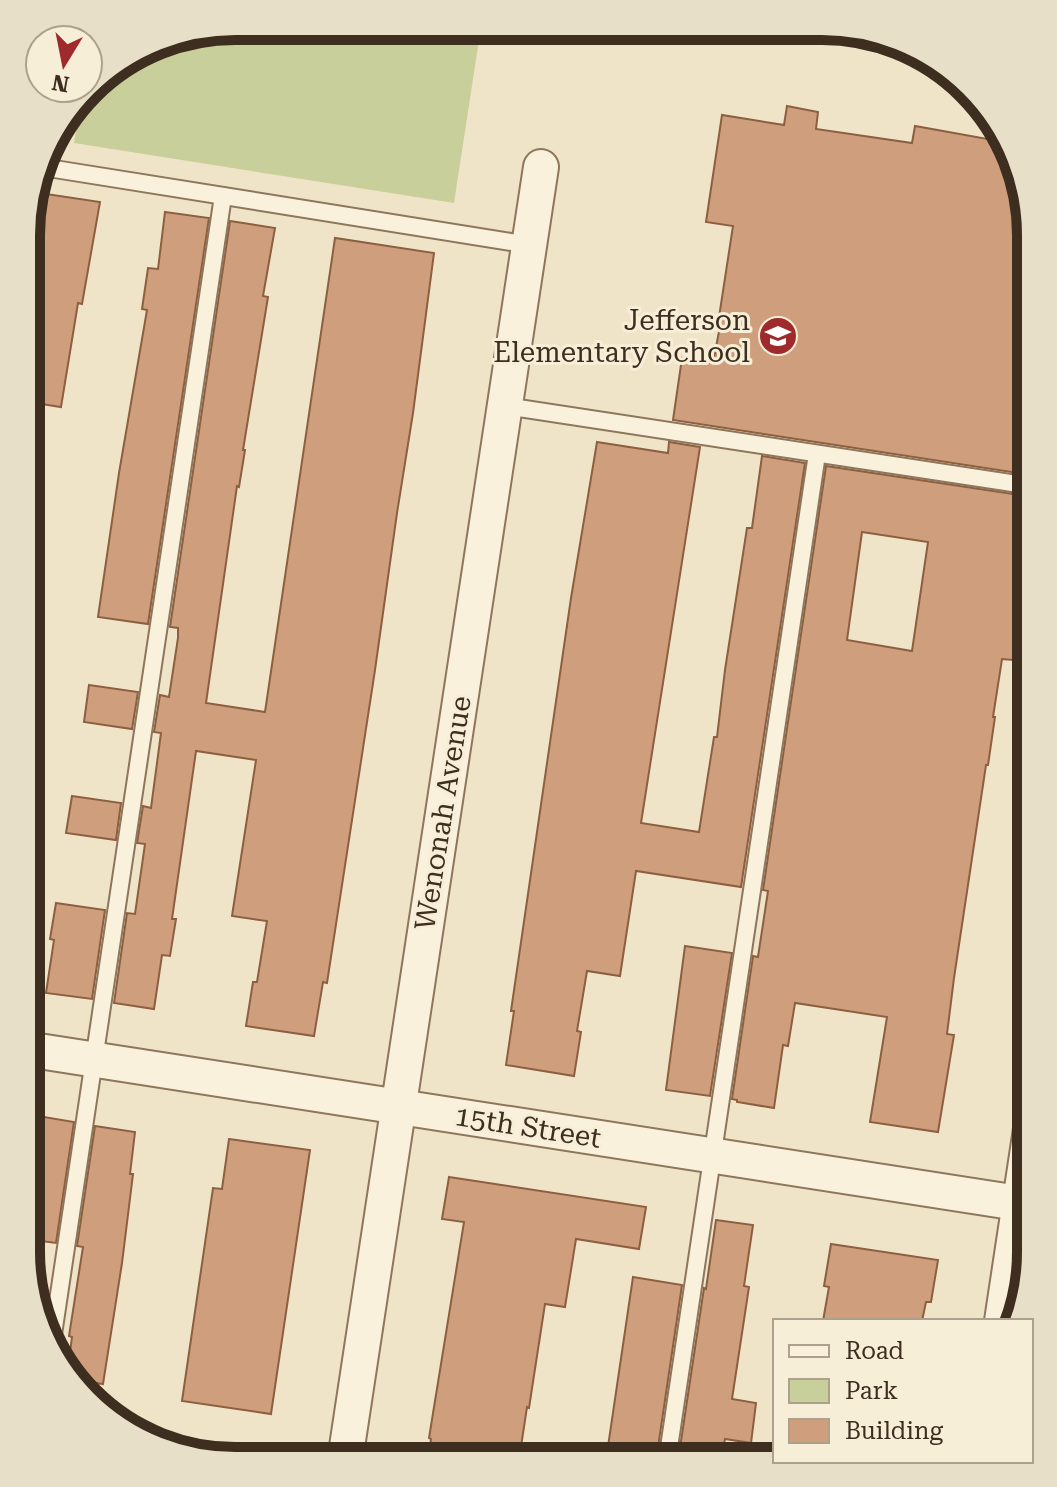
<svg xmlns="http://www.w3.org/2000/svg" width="1057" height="1487" font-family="'Roboto Serif',serif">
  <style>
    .green { fill: #c9cf9b }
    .building { fill: #cf9f7d; stroke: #8d5f41; stroke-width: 2; fill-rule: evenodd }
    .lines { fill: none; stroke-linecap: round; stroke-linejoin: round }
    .service-casing { stroke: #8d765c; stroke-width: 20 }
    .minor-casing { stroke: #8d765c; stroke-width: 38 }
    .service { stroke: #faf1dc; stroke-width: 16 }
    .minor { stroke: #faf1dc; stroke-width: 34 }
    .labels { text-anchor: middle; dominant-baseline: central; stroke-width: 6; stroke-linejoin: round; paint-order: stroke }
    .poi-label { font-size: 28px; fill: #3d2e20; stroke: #f7eed8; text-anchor: end }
    .street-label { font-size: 28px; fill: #3d2e20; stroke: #f7eed8 }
    .rim { fill: none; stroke: #3d2e20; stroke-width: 10 }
  </style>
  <rect width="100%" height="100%" fill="#f0e4c8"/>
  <!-- green -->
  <path class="green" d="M235 26 481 27 454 203 74 143 81 99 98 78 168 37Z"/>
  <!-- building -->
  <g class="building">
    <path d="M787 106 818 112 816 129 912 143 915 126 1010 143 1031 235V475L673 420 682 358 713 363 721 321 719 317 733 226 706 222 722 115 784 125Z"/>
    <path d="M33 192 100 202 82 304 78 303 61 407 28 402V208Z"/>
    <path d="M165 212 209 218 148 624 98 617 119 473 147 310 142 309 148 268 158 269Z"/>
    <path d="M230 221 275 228 263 296 268 297 243 450H245L239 487 237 486 206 703 265 712 335 238 434 253 413 413 397 513 375 670 327 983 323 982 314 1036 246 1026 253 982H257L267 921 232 916 256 760 196 751 172 919H176L170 956 162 955 154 1009 114 1003 127 913 135 914 145 844 137 843 143 806 151 808 161 733 154 732 160 695 169 697 178 638V628L170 627Z"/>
    <path d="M597 442 668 453 669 442 700 447 641 823 699 832 714 737H717L725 670 747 528H752L762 456 805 463 741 887 636 871 620 976 587 971 577 1031 581 1032 574 1076 506 1065 514 1011H511L571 598Z"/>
    <path d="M826 466 1026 496 1017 560 1028 562 1013 660 1002 659 993 717H995L988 765H986L954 978 947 1034 954 1035 938 1132 870 1122 887 1017 795 1003 788 1046 783 1045 774 1108 737 1102V1100L732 1099 753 956 758 957 768 891 763 890ZM862 532 928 542 912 651 847 640Z"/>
    <path d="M89 685 138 692 132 729 84 722Z"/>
    <path d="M72 796 121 803 116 840 66 833Z"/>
    <path d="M56 903 105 910 92 999 46 993 54 940 50 939Z"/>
    <path d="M685 946 732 953 710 1096 666 1090Z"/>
    <path d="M26 1114 74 1122 56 1243 26 1239Z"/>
    <path d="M95 1126 135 1132 130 1174H133L122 1263 103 1384 77 1380 68 1368 72 1337 69 1336 83 1247 77 1246Z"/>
    <path d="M229 1139 310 1150 271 1414 182 1401 213 1188 222 1189Z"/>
    <path d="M449 1177 646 1207 639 1249 576 1239 565 1307 545 1304 529 1408 527 1407 519 1460H428L431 1439 429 1438 464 1222 442 1219Z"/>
    <path d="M716 1220 753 1225 744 1286 749 1287 732 1399 756 1403 751 1443 725 1439 721 1461H678L704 1288 706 1289Z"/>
    <path d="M831 1244 938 1260 931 1302H926L922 1321H823L829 1287 824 1286Z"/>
    <path d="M633 1277 682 1285 656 1461 606 1460Z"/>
  </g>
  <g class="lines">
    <defs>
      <g id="service">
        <path d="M42 167 530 245"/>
        <path d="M505 406 1031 486"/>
        <path d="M51 1348 223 196"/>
        <path d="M667 1461 817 454"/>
      </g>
      <g id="minor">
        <path d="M26 1049 1031 1205"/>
        <path d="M1002 1321 1031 1129"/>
        <path d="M345 1460 541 167"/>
      </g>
    </defs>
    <!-- service casing -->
    <use href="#service" class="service-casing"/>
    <!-- minor casing -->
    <use href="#minor" class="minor-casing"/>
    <!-- service -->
    <use href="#service" class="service"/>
    <!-- minor -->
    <use href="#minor" class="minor"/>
  </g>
  <!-- icons -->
  <defs>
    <symbol id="school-disc" viewBox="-11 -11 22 22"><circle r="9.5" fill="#9e2a2b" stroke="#f7eed8"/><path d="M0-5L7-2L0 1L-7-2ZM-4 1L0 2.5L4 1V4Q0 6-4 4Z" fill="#fff"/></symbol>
  </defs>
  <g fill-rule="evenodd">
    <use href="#school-disc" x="756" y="314" width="44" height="44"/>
  </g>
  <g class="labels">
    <!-- poi labels -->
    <g class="poi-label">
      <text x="750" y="320">Jefferson<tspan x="750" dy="32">Elementary School</tspan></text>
    </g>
    <!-- street labels -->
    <g class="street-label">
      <text transform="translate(443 813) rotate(-81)">Wenonah Avenue</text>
      <text transform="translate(528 1127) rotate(9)">15th Street</text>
    </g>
  </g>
  <!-- crop -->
  <path d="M0 0H1057V1487H0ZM235 40H822A195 195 0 0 1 1017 235V1252A195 195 0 0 1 822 1447H235A195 195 0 0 1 40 1252V235A195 195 0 0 1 235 40Z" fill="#e8dfc9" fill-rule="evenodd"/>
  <path class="rim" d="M235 40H822A195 195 0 0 1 1017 235V1252A195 195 0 0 1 822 1447H235A195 195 0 0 1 40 1252V235A195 195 0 0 1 235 40Z"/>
  <!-- legend -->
  <rect x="773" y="1319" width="260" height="144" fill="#f7eed8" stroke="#ada18e" stroke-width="2"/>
  <rect x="789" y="1345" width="40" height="12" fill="#faf1dc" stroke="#ada18e" stroke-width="2"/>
  <text x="845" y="1359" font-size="24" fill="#3d2e20">Road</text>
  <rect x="789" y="1379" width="40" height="24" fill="#c9cf9b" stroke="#ada18e" stroke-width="2"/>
  <text x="845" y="1399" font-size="24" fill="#3d2e20">Park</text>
  <rect x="789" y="1419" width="40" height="24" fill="#cf9f7d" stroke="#ada18e" stroke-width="2"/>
  <text x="845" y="1439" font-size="24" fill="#3d2e20">Building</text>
  <!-- north arrow -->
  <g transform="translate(64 64) rotate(190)"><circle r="38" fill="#f7eed8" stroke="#ada18e" stroke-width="2"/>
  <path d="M0-6L14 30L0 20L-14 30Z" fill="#9e2a2b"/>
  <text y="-12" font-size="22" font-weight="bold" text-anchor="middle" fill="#3d2e20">N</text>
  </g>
</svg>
